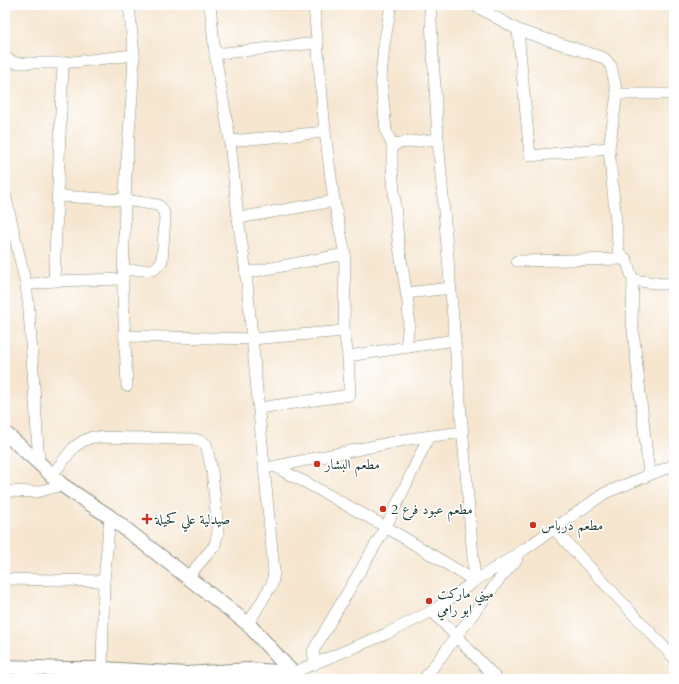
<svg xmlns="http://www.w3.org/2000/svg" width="679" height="684" font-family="Cardo,Amiri,serif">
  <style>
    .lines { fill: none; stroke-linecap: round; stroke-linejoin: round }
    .minor-casing { stroke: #8a9282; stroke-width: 12 }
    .tertiary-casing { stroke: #8a9282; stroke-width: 16 }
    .minor { stroke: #fff; stroke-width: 11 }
    .tertiary { stroke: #fff; stroke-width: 14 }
    .poi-dot { fill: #c8321e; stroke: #fff; stroke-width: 1.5 }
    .labels { text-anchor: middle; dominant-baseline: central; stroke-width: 3.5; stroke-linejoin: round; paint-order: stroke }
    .poi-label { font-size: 14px; fill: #1f3d34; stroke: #fff; text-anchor: start }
  </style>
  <rect width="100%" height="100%" fill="#fff"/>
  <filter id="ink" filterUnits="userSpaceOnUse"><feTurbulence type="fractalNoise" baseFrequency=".025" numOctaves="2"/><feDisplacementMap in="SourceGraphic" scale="8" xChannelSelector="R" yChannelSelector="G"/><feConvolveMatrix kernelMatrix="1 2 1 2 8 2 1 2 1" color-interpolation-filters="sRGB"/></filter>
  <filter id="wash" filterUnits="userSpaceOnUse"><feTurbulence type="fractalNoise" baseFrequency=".012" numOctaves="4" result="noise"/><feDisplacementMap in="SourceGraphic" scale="16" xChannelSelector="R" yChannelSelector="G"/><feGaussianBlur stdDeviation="0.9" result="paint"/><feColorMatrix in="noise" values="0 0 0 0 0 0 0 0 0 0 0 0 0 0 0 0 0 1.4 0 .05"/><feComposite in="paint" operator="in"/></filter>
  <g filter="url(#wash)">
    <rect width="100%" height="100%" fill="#f6e6d0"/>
  </g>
  <g filter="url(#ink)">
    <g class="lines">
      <defs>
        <g id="minor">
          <path d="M210 5 215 54 230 141 238 218 246 273 274 572 272 584 248 624"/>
          <path d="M391 5 384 45 381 78 386 131 392 144 438 139"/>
          <path d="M430 5 438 139 475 581"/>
          <path d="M474 5 518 30 604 58 611 66 617 94H674"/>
          <path d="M518 30 530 156 609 148"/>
          <path d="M215 54 317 43"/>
          <path d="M5 58 16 63H63L134 55 129 5"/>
          <path d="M617 94 609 148 619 255 626 259 633 280 632 321 649 474"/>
          <path d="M230 141 325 132"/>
          <path d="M392 144V168L398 240 408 303 409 322 406 348"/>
          <path d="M5 194 26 285 29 310 39 463"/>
          <path d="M58 196 125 200 158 205 163 210 165 218 162 261 159 265 153 270H123"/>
          <path d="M238 218 334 201"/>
          <path d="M517 261 626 259"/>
          <path d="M246 273 345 254"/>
          <path d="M633 280 663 284 674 283"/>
          <path d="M54 281 123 279"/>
          <path d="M26 285 54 281 63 63"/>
          <path d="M406 293 451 288"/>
          <path d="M125 336 252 339 344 331"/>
          <path d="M348 356 455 340"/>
          <path d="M127 386 123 298V279L126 171 132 95 134 55"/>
          <path d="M259 408 350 395 348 356 344 331 345 254 334 201 325 132 314 5"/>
          <path d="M275 466 292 476 305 482 386 527 475 581"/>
          <path d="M272 467 409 439 463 432"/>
          <path d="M52 475 74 447 83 441 92 437 194 439 200 441 206 444 212 471 218 531 215 545 187 578"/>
          <path d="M5 491 37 492 62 485"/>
          <path d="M554 529 674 658"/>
          <path d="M5 579 104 581"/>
          <path d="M432 611 497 679"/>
          <path d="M315 664 313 651 386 527 429 436"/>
          <path d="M102 669 104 581 110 517"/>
          <path d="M292 673 386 634 432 611 475 581 525 549 605 493 674 465"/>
          <path d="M424 679 501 577 517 559"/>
        </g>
        <g id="tertiary">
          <path d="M5 433 39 463 62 485 110 517 248 624 298 679"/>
          <path d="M5 667 66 669H102L186 674 249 670 292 673"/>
        </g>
      </defs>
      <!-- minor casing -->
      <use href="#minor" class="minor-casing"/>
      <!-- tertiary casing -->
      <use href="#tertiary" class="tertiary-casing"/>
      <!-- minor -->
      <use href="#minor" class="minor"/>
      <!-- tertiary -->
      <use href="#tertiary" class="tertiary"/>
    </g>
  </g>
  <!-- markers -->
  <g class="poi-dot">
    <circle cx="317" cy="464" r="4"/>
    <circle cx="383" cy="509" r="4"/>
    <path d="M145 513h4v4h4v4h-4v4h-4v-4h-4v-4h4z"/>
    <circle cx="533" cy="525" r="4"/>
    <circle cx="429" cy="601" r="4"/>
  </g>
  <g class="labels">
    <!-- poi labels -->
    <g class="poi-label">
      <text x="325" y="464">مطعم البشار</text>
      <text x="391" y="509">مطعم عبود فرع 2</text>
      <text x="155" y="519">صيدلية علي كحيلة</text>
      <text x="541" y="525">مطعم درباس</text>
      <text x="437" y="593">ميني ماركت<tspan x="437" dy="16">ابو رامي</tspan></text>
    </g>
  </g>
  <!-- margin -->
  <rect width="679" height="684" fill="none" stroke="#fff" stroke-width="20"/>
</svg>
